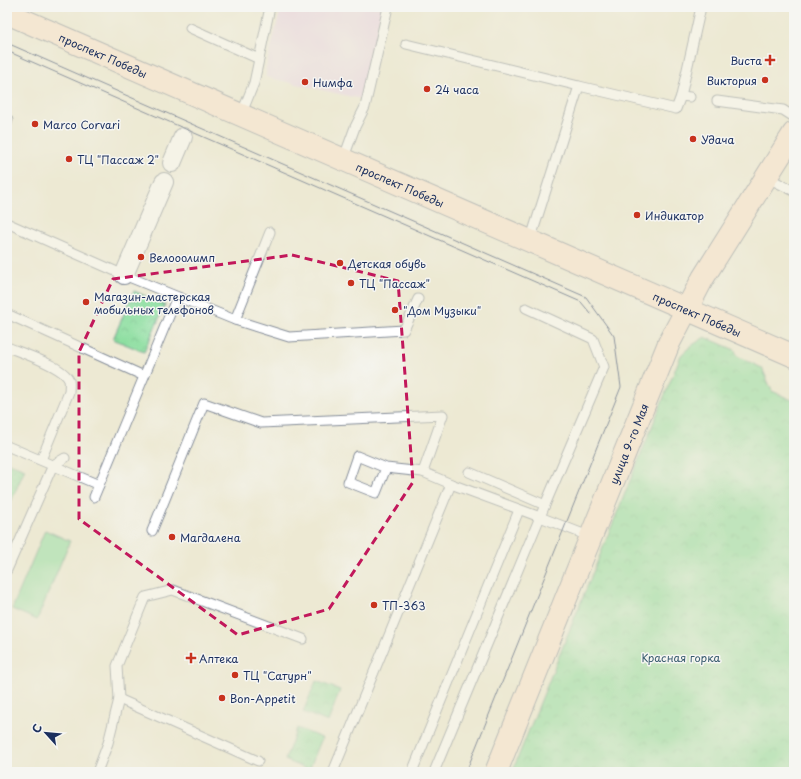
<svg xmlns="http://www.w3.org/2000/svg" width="801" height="779" font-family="'Playpen Sans',sans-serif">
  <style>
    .built { fill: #ead1ec }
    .grass { fill: url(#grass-dots); stroke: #53867e }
    .park { fill: url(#park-crowns); stroke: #53867e }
    .garden { fill: #8bde9f; stroke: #53867e }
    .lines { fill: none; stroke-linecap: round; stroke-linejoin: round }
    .lane-casing { stroke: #848c98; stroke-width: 11 }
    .street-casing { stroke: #848c98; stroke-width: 20 }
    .secondary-casing { stroke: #848c98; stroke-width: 24 }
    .lane { stroke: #fff; stroke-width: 9 }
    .street { stroke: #fff; stroke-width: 18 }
    .secondary { stroke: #fde4d1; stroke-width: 22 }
    .tram { stroke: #1b2f5e; stroke-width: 1 }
    .marked { fill: none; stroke: #c2185b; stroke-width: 3; stroke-dasharray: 8 5; stroke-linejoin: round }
    .poi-dot { fill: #c8321e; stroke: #f6f6f2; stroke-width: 1.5 }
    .labels { text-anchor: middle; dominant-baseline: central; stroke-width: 3; stroke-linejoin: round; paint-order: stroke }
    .street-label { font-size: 11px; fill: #1b2f5e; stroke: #f6f6f2 }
    .poi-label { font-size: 11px; fill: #1b2f5e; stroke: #f6f6f2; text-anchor: start }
    .park-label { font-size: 11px; fill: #375b6e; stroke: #f6f6f2 }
  </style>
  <defs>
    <pattern id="grass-dots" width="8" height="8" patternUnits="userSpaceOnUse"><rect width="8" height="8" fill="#8bde9f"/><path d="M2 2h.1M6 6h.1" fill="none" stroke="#77bf8b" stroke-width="1.8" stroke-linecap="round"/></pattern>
    <pattern id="park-crowns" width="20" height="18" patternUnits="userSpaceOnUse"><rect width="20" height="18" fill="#8bde9f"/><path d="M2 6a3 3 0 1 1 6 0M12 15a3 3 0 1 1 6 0" fill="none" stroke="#77bf8b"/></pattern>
  </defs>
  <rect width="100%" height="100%" fill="#f6f6f2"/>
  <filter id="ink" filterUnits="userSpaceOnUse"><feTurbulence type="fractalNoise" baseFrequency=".025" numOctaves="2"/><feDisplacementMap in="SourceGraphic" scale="8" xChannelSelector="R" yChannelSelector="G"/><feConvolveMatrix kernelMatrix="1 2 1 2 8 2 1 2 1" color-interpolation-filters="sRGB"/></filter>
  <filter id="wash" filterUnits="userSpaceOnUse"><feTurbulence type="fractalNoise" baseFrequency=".012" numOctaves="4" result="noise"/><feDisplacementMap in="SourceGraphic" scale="16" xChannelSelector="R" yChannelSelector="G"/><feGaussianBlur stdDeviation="0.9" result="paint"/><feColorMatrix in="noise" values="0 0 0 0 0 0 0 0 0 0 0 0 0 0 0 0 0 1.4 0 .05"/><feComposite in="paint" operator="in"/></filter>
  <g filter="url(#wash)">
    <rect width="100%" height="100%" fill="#ede9d3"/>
    <!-- built -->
    <path class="built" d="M281 7H383L361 99 266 77V68Z"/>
    <!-- grass -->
    <path class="grass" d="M7 462 25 469 7 511Z"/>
    <!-- park -->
    <g class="park">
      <path d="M134 291 165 305 144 352 113 339Z"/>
      <path d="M705 337 735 350 737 356 762 368 772 391 794 401V772H512L681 355 691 346Z"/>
      <path d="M316 681 340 690 328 722 303 712Z"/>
      <path d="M297 728 322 738 309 770 285 760Z"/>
    </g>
    <!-- garden -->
    <path class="garden" d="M45 530 70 541 37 620 12 609Z"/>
  </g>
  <g filter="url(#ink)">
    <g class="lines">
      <defs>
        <g id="lane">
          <path d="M190 28 259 59"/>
          <path d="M406 44 579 86"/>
          <path d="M681 96 701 7"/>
          <path d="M717 101 783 110 794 117"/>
          <path d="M241 115 254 83 270 7"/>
          <path d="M7 123 8 120"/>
          <path d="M343 160 355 127 365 107 388 7"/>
          <path d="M766 177 794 191"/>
          <path d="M7 223 124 275 235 320 270 232"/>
          <path d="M530 241 579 86 676 109 681 96 690 97"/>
          <path d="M526 308 593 339 604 367 545 505"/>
          <path d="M7 314 144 376"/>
          <path d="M235 320 289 337 404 330 418 299"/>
          <path d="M7 347C22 353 63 366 69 380 70 384 69 389 69 392L41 460"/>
          <path d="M7 446 99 485"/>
          <path d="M386 468 376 493 348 482 357 456 386 468 423 472"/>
          <path d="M469 472 545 505 540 517 591 537"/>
          <path d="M94 497 177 297"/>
          <path d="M152 531 204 403 261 423 443 415 423 472 451 484 333 772"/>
          <path d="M7 570 53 465 65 458"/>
          <path d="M119 699 258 761"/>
          <path d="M97 772 108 743 119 699 117 666 145 597 173 590 303 639"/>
          <path d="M412 772 519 510"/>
          <path d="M434 772 540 517 451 484"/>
        </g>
        <g id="street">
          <path d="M172 163 183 137"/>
          <path d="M124 275 164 182"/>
        </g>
        <g id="secondary">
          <path id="s1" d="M7 13 794 356"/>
          <path id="s2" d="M496 772 669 343 703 278 794 133"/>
        </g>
      </defs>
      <!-- lane casing -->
      <use href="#lane" class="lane-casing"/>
      <!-- street casing -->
      <use href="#street" class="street-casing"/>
      <!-- secondary casing -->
      <use href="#secondary" class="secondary-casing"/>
      <!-- lane -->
      <use href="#lane" class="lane"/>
      <!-- street -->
      <use href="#street" class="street"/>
      <!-- secondary -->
      <use href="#secondary" class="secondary"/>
      <!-- tram -->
      <g class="tram">
        <path d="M7 43 586 297 614 336 621 387 466 772"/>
        <path d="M7 51 581 302 591 314"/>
      </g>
    </g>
  </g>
  <!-- marked area -->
  <path d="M0 0H801V779H0ZM292 255 398 281 413 482 329 609 238 635 79 519V352L113 279Z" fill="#ede9d3" fill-opacity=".55" fill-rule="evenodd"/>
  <path class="marked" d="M292 255 398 281 413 482 329 609 238 635 79 519V352L113 279Z"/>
  <!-- markers -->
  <g class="poi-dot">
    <path d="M768 54h4v4h4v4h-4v4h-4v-4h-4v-4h4z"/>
    <circle cx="765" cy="80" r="4"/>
    <circle cx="305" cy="82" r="4"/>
    <circle cx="427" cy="89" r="4"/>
    <circle cx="35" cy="124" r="4"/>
    <circle cx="693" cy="139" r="4"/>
    <circle cx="69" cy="159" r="4"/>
    <circle cx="637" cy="215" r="4"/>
    <circle cx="141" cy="257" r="4"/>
    <circle cx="340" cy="263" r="4"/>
    <circle cx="351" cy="283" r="4"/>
    <circle cx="86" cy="302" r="4"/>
    <circle cx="395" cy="310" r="4"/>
    <circle cx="172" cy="537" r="4"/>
    <circle cx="374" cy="605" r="4"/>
    <path d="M189 652h4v4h4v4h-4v4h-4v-4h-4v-4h4z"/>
    <circle cx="235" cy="675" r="4"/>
    <circle cx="222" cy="698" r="4"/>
  </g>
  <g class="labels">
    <!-- street labels -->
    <g class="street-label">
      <text stroke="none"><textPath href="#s1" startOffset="105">проспект Победы</textPath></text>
      <text stroke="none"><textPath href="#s1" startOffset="429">проспект Победы</textPath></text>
      <text stroke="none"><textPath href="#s1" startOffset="753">проспект Победы</textPath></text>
      <text stroke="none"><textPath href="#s2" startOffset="354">улица 9-го Мая</textPath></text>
    </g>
    <!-- poi labels -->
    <g class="poi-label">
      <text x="762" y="60" text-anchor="end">Виста</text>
      <text x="757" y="80" text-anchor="end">Виктория</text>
      <text x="313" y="82">Нимфа</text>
      <text x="435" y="89">24 часа</text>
      <text x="43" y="124">Marco Corvari</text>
      <text x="701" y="139">Удача</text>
      <text x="77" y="159">ТЦ "Пассаж 2"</text>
      <text x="645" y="215">Индикатор</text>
      <text x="149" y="257">Велооолимп</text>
      <text x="348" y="263">Детская обувь</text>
      <text x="359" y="283">ТЦ "Пассаж"</text>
      <text x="94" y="296">Магазин-мастерская<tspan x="94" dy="13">мобильных телефонов</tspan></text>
      <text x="403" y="310">"Дом Музыки"</text>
      <text x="180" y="537">Магдалена</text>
      <text x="382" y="605">ТП-363</text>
      <text x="199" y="658">Аптека</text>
      <text x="243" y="675">ТЦ "Сатурн"</text>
      <text x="230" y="698">Bon-Appetit</text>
    </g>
    <!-- park labels -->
    <g class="park-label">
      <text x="681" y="657">Красная горка</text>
    </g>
  </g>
  <!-- margin -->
  <rect width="801" height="779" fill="none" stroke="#f6f6f2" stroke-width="24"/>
  <!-- north arrow -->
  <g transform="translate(46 733) rotate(297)" stroke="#f6f6f2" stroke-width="3" paint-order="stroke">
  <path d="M0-3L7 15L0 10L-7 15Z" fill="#1b2f5e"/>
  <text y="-6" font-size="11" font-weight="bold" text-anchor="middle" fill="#1b2f5e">С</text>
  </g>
</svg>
